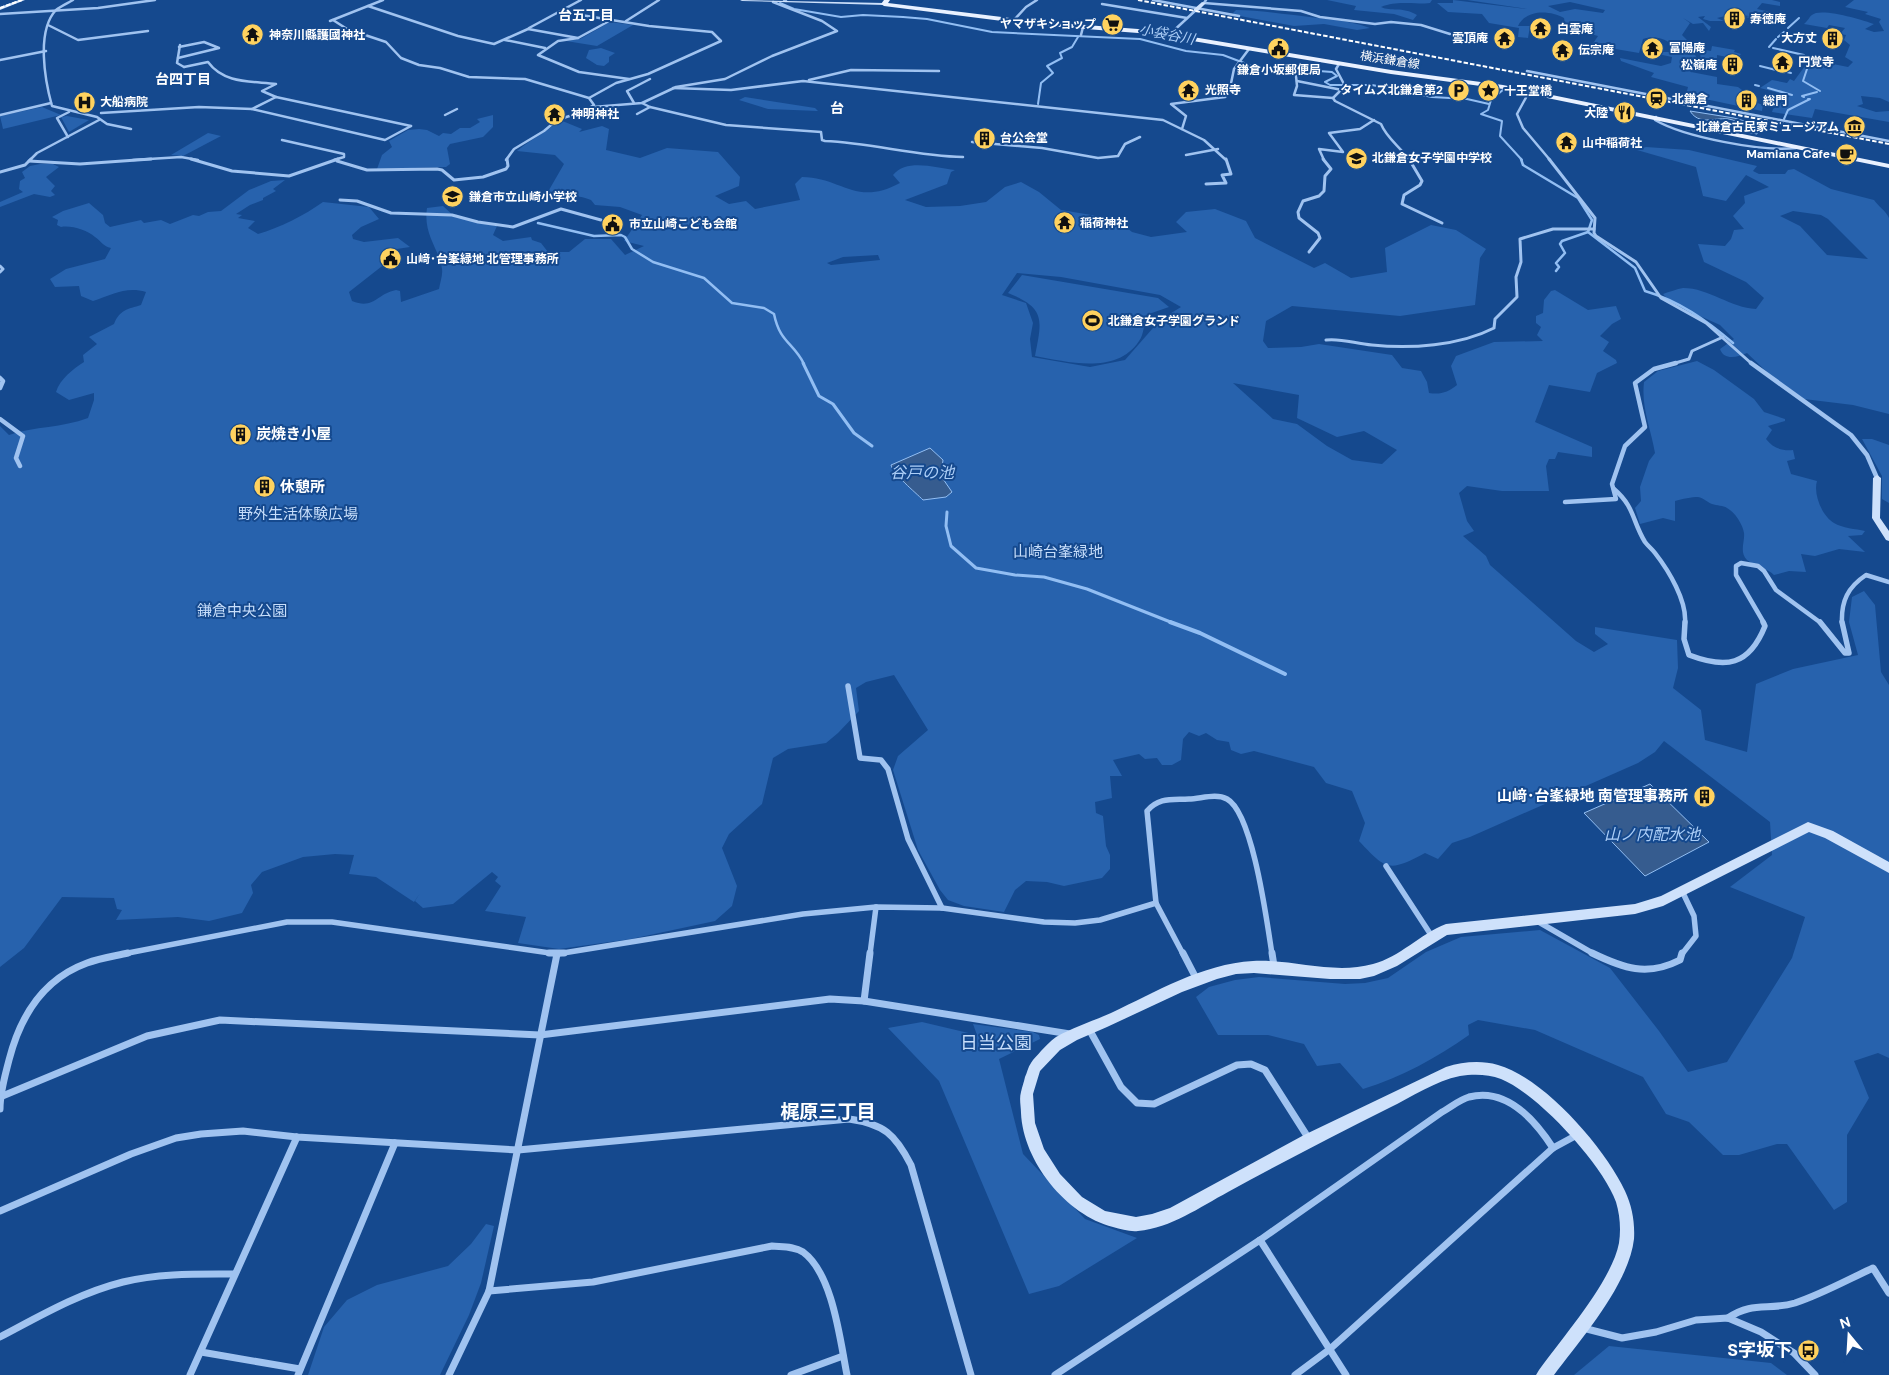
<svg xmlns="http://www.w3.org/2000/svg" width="1889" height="1375" font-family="'DM Sans','Noto Sans JP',sans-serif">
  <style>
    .green { fill: #2762ad; fill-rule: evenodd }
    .water { fill: #365c8f; stroke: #92bef3 }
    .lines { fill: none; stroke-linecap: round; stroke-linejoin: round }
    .stream-far3 { stroke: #92bef3; stroke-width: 2 }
    .stream-far2 { stroke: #92bef3; stroke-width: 2.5 }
    .stream-far1 { stroke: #92bef3; stroke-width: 3 }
    .stream { stroke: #92bef3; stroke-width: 4 }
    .street-far4 { stroke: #a0c3f0; stroke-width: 2.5 }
    .street-far3 { stroke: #a0c3f0; stroke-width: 3 }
    .street-far2 { stroke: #a0c3f0; stroke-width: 4.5 }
    .street-far1 { stroke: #a0c3f0; stroke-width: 5.5 }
    .street { stroke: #a0c3f0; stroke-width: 7 }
    .secondary { fill: #cee1fb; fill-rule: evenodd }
    .primary { fill: #e9f1ff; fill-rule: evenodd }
    .rail { stroke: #fff; stroke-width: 2; stroke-dasharray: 4.5 2; stroke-linecap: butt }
    .labels { text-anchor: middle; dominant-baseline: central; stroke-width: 4; stroke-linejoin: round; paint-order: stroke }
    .far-poi-label { font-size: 12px; font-weight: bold; fill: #fff; stroke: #15498e; text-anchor: start }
    .far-street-label { font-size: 12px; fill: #fff; stroke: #15498e }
    .far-neighbourhood-label { font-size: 14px; font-weight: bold; fill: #fff; stroke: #15498e }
    .far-water-label { font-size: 14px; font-style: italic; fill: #accef7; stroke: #15498e }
    .poi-label { font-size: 15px; font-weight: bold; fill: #fff; stroke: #15498e; text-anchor: start }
    .park-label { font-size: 15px; fill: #c7defb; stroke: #15498e }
    .water-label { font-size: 16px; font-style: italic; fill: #accef7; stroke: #15498e }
    .near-park-label { font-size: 18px; fill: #c7defb; stroke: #15498e }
    .near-poi-label { font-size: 18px; font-weight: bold; fill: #fff; stroke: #15498e; text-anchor: end }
    .near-neighbourhood-label { font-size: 19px; font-weight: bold; fill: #fff; stroke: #15498e }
  </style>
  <rect width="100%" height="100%" fill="#15498e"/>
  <!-- green -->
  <g class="green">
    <path d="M1327 0H1432L1430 3C1411 5 1399 0 1381 7 1391 12 1402 6 1417 15L1413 20 1394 14 1354 10 1356 6Z"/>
    <path d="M1453 0 1527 9 1467 0H1772L1780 2V6L1762 3 1757 9 1775 13 1771 15 1785 16 1777 23 1763 18 1769 15 1760 18 1753 17 1756 21 1746 17 1749 16 1733 14 1717 18 1724 21H1710L1703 19 1705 16 1698 17 1711 27 1709 31 1703 23 1693 24 1683 18 1690 23 1682 35 1691 44V48L1698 60 1691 72 1717 77V84L1738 87 1742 90 1740 94 1744 98 1763 105 1762 111 1686 95 1688 87 1651 77 1654 73 1621 61 1620 58 1661 66 1671 63 1672 57 1648 52H1673L1674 47C1666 38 1654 35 1643 39L1639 53 1592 45 1598 36 1587 33 1582 27 1565 24 1564 18C1550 10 1526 9 1518 26H1530L1528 38 1518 37 1519 28 1489 23 1482 14 1448 12 1437 3H1453ZM1570 2 1605 10 1603 13 1575 9 1560 12 1548 6Z"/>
    <path d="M1854 0H1889V102L1880 98 1861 96 1863 104 1857 106 1876 112 1889 111V122L1815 109 1812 118 1772 112 1773 109 1790 96 1760 88 1772 80 1787 83 1790 79 1794 81 1813 55 1826 59 1828 63 1848 67 1853 62 1845 57 1850 45 1844 40 1846 35 1840 34 1845 28 1829 25 1827 28 1804 24C1808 21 1809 17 1812 15 1820 7 1863 20 1874 24L1865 29 1874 32 1884 31 1879 22 1881 19 1865 14 1868 12 1845 7Z"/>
    <path d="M1236 10C1256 10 1274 13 1294 15 1320 19 1346 19 1370 28L1357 30 1324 24 1294 26 1235 15 1233 13Z"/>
    <path d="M610 22 633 25 597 46 566 41 580 39Z"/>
    <path d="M1712 46 1735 50 1734 52 1741 54 1737 59 1717 55V62L1714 66 1702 64 1699 49 1711 51Z"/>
    <path d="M601 48 615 53 609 57V62L604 66 597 65 586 58 589 50Z"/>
    <path d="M745 97 815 108 818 111 768 109 739 100Z"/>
    <path d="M42 107 61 115 3 129 0 116Z"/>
    <path d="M493 115V127L483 137 450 144 447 148 450 164 446 167 377 169 382 155 392 147 389 141 408 130 419 129 427 130 439 136 443 133 451 134 460 128H470L480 122 477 119Z"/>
    <path d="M67 116 89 120 69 132 61 117Z"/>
    <path d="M560 120 582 129 579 132 602 126 609 129 606 150 640 158 667 148 718 152 740 177 739 186 715 196 729 204 746 201 755 209 800 200 795 184 802 177C841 177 856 207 900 183L893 175C907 158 936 168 955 170L951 172 947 184 905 200 926 207 960 206 986 202 1005 187 1021 182 1039 192 1061 210 1116 219 1132 232 1151 237 1187 232 1176 222 1186 212 1215 209 1246 221 1255 238 1314 268 1325 263 1351 278 1387 272 1385 248 1431 225 1456 230 1486 249 1480 258 1475 305 1400 316 1292 306 1266 321 1263 341 1268 348 1301 347 1319 344 1392 355 1402 368 1421 371 1427 382 1429 393C1441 395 1448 392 1457 385L1451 366 1456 356 1494 342 1543 341 1537 335 1541 327 1536 323V316L1543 313 1544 300 1551 291 1555 290 1588 310 1616 306 1621 319 1612 324 1600 336 1609 342 1603 351 1616 360 1617 363 1597 373 1590 392 1549 385 1535 422 1592 447V457L1558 452 1555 459H1549L1546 466 1549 491H1502L1467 486 1459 493 1467 521 1474 531 1463 536 1486 556 1490 565 1576 641 1594 652 1608 644 1595 634V627L1677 640 1678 668 1673 688 1701 710 1705 740 1747 752 1756 684 1793 669 1858 655 1849 622 1852 597 1864 591 1875 605 1881 672 1889 685V1058L1878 1053 1854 1061 1869 1098 1847 1135V1202L1834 1210 1787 1144H1777L1739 1155H1723L1689 1122 1666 1114 1643 1077 1535 1030 1478 1020 1468 1025 1469 1035C1436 1058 1402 1077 1363 1089L1340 1063 1317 1066 1304 1044 1268 1035H1218L1196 997 1209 987 1235 980 1259 977 1345 984 1365 983 1388 978 1426 952 1461 937 1540 930 1610 968 1659 1031 1688 1072 1727 1062 1792 958 1805 917 1730 887 1772 855 1770 822 1664 741 1655 752 1638 763 1470 837 1452 843 1438 859 1425 853C1389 872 1387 871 1359 841L1365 823 1352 791 1326 783 1314 767 1254 751 1241 754 1231 750 1229 742 1217 740 1206 733 1199 736 1189 732 1183 739 1181 760 1172 765H1162L1157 758 1145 759 1139 754 1113 760 1122 776H1110L1112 798 1095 802 1096 813 1103 816 1106 846 1110 855V869L1102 878 1064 886 1047 882 1026 881 1015 890 1004 912 964 906 948 900 940 890 918 850 893 770 898 756 928 730 894 675 866 682 856 688 859 711 838 733 826 743 788 749 773 758 762 804 729 834 722 848 737 886 732 906 715 921 631 939 559 949 518 943 526 917 485 911 501 886 495 881 498 877 492 872 453 904 423 908 415 901 420 893 414 902 376 877 349 874 354 855 335 854 303 857 262 872 251 885 253 893 242 913 209 921 178 917 116 920 122 910 117 909 114 898 62 897 24 948 0 967V426L9 435C35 426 62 428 88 418L94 400V393L69 400 56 392C60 379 73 369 84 362L83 355 97 344 89 337 114 324C119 310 128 309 141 305L146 292C126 286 112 295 93 301L81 296 79 286 55 287 50 279 66 269 105 259 111 248C103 246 102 242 95 237 87 230 71 225 61 227L57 225 58 220 52 217 63 211 89 203 103 215 105 223 110 227 141 220 144 223 161 220 170 224 193 215 199 216 208 212 221 211 249 190 271 181 285 180 273 189 276 191 263 198V200L250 205 236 214 242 215 238 218 255 221 248 228 258 234C279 228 305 215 323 202L369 207 379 219 361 227 352 235 353 239 364 242 398 238 410 247 390 250 386 263 349 292 352 301C374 310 376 294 396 290L400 291 401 302 439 289C440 283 443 275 442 269 439 248 423 235 427 208L443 206 455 217 497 226 493 235 503 241 531 237 532 240 541 243 548 252H569L585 239H611L625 255 644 246 624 241 642 215 620 207 595 205 591 200C580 196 570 194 560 201L549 200V190L564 164 555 155 517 151C531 139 547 132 560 120ZM878 255 880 260 831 265 827 263 843 257ZM1017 273 1061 277 1160 295 1181 307 1160 320 1125 360 1090 367 1032 357 1030 339 1033 323 1026 303 1002 295ZM1233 383 1299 395 1297 418 1337 437 1364 431 1397 450 1382 464 1352 460 1327 446 1297 424 1273 419Z"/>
    <path d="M208 133 221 136 183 156 171 155Z"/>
    <path d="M1646 147 1689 150 1757 166 1753 171 1759 174H1785L1788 170 1794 169 1831 189 1874 200C1879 207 1886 211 1889 218V414L1853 405 1804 399 1769 374 1747 353C1738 357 1724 361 1720 349L1734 339 1720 325 1671 303 1663 294C1669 292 1677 289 1683 288 1709 288 1731 308 1756 309L1764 298 1746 282 1704 262 1698 244 1725 246 1731 239 1734 230 1744 229 1733 216 1745 203 1744 196 1769 187 1746 175 1726 201 1703 196 1696 167 1637 150ZM1793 211 1821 215 1828 219 1868 259 1827 255 1800 226 1780 216Z"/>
    <path d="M40 164H53L59 167 46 177 55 186 51 191 55 195 50 197 34 194 0 207V202L23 192 19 189 20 181 25 178 22 172 30 166Z"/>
    <path d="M1022 275 1158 298 1169 307 1146 315C1144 323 1144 335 1139 341 1117 375 1068 362 1035 356 1042 320 1046 308 1008 293Z"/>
    <path d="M1697 361 1714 370 1754 399 1764 412 1785 419V421L1768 426 1772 430 1766 439C1773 448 1781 451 1793 450L1795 459 1787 461 1791 474 1817 481C1813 494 1822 516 1834 523 1842 528 1856 529 1865 531L1862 535 1848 536 1865 552 1839 549 1815 556 1801 554 1806 572 1789 571 1774 575C1767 568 1754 566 1747 560 1739 552 1745 542 1744 533 1743 525 1735 512 1727 508 1723 505 1717 506 1712 504 1707 502 1704 498 1698 497 1692 497 1682 499 1675 501V521L1663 518 1640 524 1635 508 1641 501 1640 487 1649 461 1655 453C1651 429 1641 407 1644 382L1658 371Z"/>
    <path d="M1862 439H1872L1889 445V503L1882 499V476Z"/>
    <path d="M922 1022 977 1035 973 1024 1033 1032 1039 1035 1040 1039 999 1059 1023 1154 1085 1219 1137 1238 1059 1286 1029 1294 939 1081 888 1028Z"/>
    <path d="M486 1224 494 1226 481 1283 469 1315 440 1375H308L324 1327 347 1300 377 1285 448 1266 471 1244Z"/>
    <path d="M1609 1346 1771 1363 1787 1375H1574Z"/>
  </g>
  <!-- water -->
  <g class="water">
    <path d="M1690 111 1734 118 1762 126 1757 134 1736 130 1738 123C1723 111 1702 130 1690 111Z"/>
    <path d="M930 448 943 460 941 476 952 492 946 497 923 500C915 492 893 474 891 465Z"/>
    <path d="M1650 784 1709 842 1645 876 1584 813Z"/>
  </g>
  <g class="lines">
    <!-- stream-far3 -->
    <g class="stream-far3">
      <path d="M780 3 794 9 841 17 863 15 903 17 927 19 992 32 1140 39 1186 51 1223 55 1252 66 1332 72 1337 76 1325 82 1330 85H1372L1432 97 1467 99 1489 104"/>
      <path d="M1788 28 1799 18"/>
      <path d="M1778 37 1784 32"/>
      <path d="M1769 47 1776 39"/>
      <path d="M1773 48 1804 55"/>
      <path d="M1811 57 1803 81 1820 91"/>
      <path d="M1760 66 1776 70"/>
      <path d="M1783 71 1791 73"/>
      <path d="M1755 85 1759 86"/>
      <path d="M1768 88 1792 95"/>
      <path d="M1504 89 1491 100 1488 110 1481 114 1502 121 1500 136 1522 160"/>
      <path d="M1804 97 1802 96 1817 92"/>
      <path d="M1038 104 1041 83 1053 73 1047 66 1062 58 1060 53 1072 47 1078 37"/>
      <path d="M1784 119 1788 110 1810 99H1808"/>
    </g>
    <!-- stream-far2 -->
    <g class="stream-far2">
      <path d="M1521 159 1523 165 1578 198 1592 220 1588 232 1635 268 1645 291C1679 301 1706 320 1733 343"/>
      <path d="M538 223 594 236 621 235 625 237 632 249 653 262 704 278 732 303 764 308 774 314C780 343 793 342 804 364"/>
      <path d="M1556 271 1559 267 1556 263 1565 253 1560 244 1562 241 1588 232"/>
    </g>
    <!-- stream-far1 -->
    <g class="stream-far1">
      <path d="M803 363 819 396 833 404 854 433 872 446"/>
      <path d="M947 512 946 526 951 546 976 568 1015 575 1044 577 1087 589 1173 623"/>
    </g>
    <!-- stream -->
    <path class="stream" d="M1170 622 1200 633 1285 674"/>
    <!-- street-far4 -->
    <g class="street-far4">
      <path d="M73 0C68 3 61 6 56 10 36 31 45 81 52 106L97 117 107 124 131 129"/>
      <path d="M784 0 786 1"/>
      <path d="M1153 0 1239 16"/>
      <path d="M1206 0 1204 3 1301 11 1320 17 1375 24 1391 22 1421 25 1450 34"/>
      <path d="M1102 4 1187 18"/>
      <path d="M368 6 458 36 494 44 528 29 578 38 558 41 538 55 579 72 629 79"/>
      <path d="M562 12 649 26 712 32 721 41 648 74 616 83 589 98"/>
      <path d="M0 14 98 8 155 0"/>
      <path d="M333 20 347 29 386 42 401 58 419 65 440 68 469 77 525 79 589 98 594 105 582 112 557 120 544 131 514 149 506 160"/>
      <path d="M1014 20 1026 7 1037 0"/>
      <path d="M330 21 383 0"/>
      <path d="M626 21 659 0"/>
      <path d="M48 25 78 40 148 31"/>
      <path d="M529 28 581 0"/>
      <path d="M1081 35 1083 27"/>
      <path d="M1169 35 1196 10"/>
      <path d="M578 38 611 20"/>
      <path d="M505 40 545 48"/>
      <path d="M180 45 177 63 184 67"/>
      <path d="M178 58 219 48 204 42 179 47"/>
      <path d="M0 60 46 51"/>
      <path d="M1339 64 1336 69 1345 86 1333 98 1335 101 1381 124C1387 139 1401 147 1409 160"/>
      <path d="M184 67 208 62C224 84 252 81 276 84L262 91 276 97"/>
      <path d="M1527 71 1889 141"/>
      <path d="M1296 76 1297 86 1294 95 1333 98"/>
      <path d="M809 80 851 70 939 71"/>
      <path d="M1297 81 1342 90"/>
      <path d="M673 88 731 90 803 81 1163 120 1204 140 1226 160"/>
      <path d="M1529 92 1517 114 1523 128 1550 160"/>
      <path d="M634 103 627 91 650 79"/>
      <path d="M642 103 650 107 726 125 821 132 822 140 825 141C872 143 916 156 963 157"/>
      <path d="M593 107 642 103 676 87 725 79 772 56 837 31 822 21 773 2"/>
      <path d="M252 109 385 140 411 126"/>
      <path d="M101 113 199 107 252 109 276 97 411 126"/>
      <path d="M637 114 650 107"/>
      <path d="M0 115 51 103"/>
      <path d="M445 115 457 109"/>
      <path d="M1656 117 1655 120C1684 137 1762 152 1796 148"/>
      <path d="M1182 129 1186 116 1171 104 1225 97 1229 93 1234 69 1249 49"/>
      <path d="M68 137 57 118 69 112"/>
      <path d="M282 140 344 154V157L334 160"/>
      <path d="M972 142 1042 148 1098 158 1118 156 1125 144 1140 137"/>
      <path d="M1186 155 1218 149"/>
      <path d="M30 160 37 153 99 120"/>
      <path d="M133 160 181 157 198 160"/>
      <path d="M1324 160 1319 149 1343 152 1329 133 1360 129 1374 120"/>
    </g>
    <!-- street-far3 -->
    <g class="street-far3">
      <path d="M191 159 232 171 289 176 338 159"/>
      <path d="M1409 159 1422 181 1420 185 1404 195 1402 204 1442 223"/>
      <path d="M1549 159 1595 218 1594 233 1596 236 1636 262 1661 298 1706 323 1752 364"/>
      <path d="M29 161 80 164 151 159"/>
      <path d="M337 161 367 170 437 169 442 170 454 180 483 177 506 169 508 166 507 159"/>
      <path d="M0 172 25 165 31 159"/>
      <path d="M1206 184 1226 183 1222 175 1231 174 1226 159"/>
      <path d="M340 200 357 201 391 213 452 215 478 222 513 227 561 209 601 220"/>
      <path d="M1309 252 1320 238 1318 233 1299 218 1298 212 1303 201 1319 196 1324 191 1325 176 1331 169 1323 159"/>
      <path d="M0 266 3 269 0 272"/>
      <path d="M1326 340C1342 338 1356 344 1372 345 1410 349 1459 346 1494 328L1495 319 1517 297 1516 277 1521 262 1520 239 1553 229H1594"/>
      <path d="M1672 364 1689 359 1692 351 1723 337"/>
    </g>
    <!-- street-far2 -->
    <g class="street-far2">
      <path d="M1751 363 1851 435 1867 455 1877 478"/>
      <path d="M0 378 3 381 0 388"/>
      <path d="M0 419 23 436 16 458 20 466"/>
      <path d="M1614 489C1635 507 1632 521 1645 542 1648 546 1652 549 1655 553 1669 571 1687 601 1685 623"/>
      <path d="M1565 502 1616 499 1612 484 1625 446 1645 427 1635 383 1654 369 1676 363"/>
      <path d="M1764 623 1736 575V566L1741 563 1758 566 1764 571 1776 590 1821 623"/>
      <path d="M1842 623C1841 601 1848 587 1866 575L1889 582"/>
    </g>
    <!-- street-far1 -->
    <g class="street-far1">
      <path d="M1685 622 1684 639 1689 655C1726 669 1749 666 1765 626L1763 622"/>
      <path d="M1820 622 1845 653H1849L1842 622"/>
      <path d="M848 686 860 758 881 760 888 769 908 839 942 908"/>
      <path d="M1386 866 1431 935"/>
      <path d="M1537 921 1594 954"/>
      <path d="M123 954 287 922H332L557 954 803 914 876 907 942 908 1044 922 1075 923 1100 920 1156 903"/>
      <path d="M870 954 876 907"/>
      <path d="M1183 954 1156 903 1147 811C1159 797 1172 800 1189 799 1200 799 1216 793 1227 799 1253 813 1267 923 1272 954"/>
      <path d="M1682 954 1696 936 1694 916 1683 893"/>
    </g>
    <!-- street -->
    <g class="street">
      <path d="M549 953H564"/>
      <path d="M1183 953 1197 980"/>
      <path d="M1272 953 1274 966"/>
      <path d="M1592 953C1623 968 1647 977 1680 960L1682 953"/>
      <path d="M864 1001 870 953"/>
      <path d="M1089 1029 1121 1087 1137 1103 1154 1104 1237 1065 1251 1064 1265 1070 1309 1139"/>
      <path d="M0 1097 147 1036 220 1020 540 1035 830 999 864 1001 1070 1034"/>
      <path d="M0 1109C0 1092 5 1076 9 1060 20 1017 43 979 87 963 100 958 115 956 128 953"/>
      <path d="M0 1211 131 1154 176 1138 201 1134 243 1131 297 1137 518 1150 849 1119C884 1124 895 1134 911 1165L971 1375"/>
      <path d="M1260 1240 1346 1375"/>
      <path d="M489 1291 593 1282 772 1246C782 1247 794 1246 803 1252 833 1274 840 1340 847 1375"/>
      <path d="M1728 1318C1753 1301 1768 1311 1795 1303 1822 1294 1847 1280 1873 1268L1889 1293"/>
      <path d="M1583 1328 1622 1338 1656 1332 1696 1320 1728 1318 1761 1332 1794 1353 1815 1375"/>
      <path d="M0 1337C40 1316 79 1293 123 1282 159 1273 197 1274 234 1274"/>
      <path d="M201 1352 300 1369"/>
      <path d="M190 1375 297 1137"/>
      <path d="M298 1375 395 1143"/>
      <path d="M449 1375 489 1291 557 954"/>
      <path d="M791 1375 843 1356"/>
      <path d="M1055 1375 1260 1240 1442 1112C1451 1107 1459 1100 1469 1097 1507 1087 1535 1120 1553 1148"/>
      <path d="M1295 1375 1330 1349 1553 1148 1577 1135"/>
    </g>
    <!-- secondary -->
    <g class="secondary">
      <path d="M19 0H25L0 10V7Z"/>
      <path d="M740 0 884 3 886 4 884 5 742 1Z"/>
      <path d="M1202 2 1206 3 1198 11H1194V9Z"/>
      <path d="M1877 475 1881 478 1880 518 1889 531V541L1886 540 1872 518 1873 478Z"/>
      <path d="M1808 822 1833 831 1889 862V873L1825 838 1809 832 1663 906 1635 914 1447 935 1397 966 1374 976 1360 979H1330L1254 973 1236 974 1217 979 1182 992 1107 1027 1077 1040 1060 1050 1040 1071 1033 1094 1035 1123 1044 1149 1060 1174 1082 1197 1105 1211 1136 1217 1152 1214 1170 1208 1304 1135 1446 1067C1463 1062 1480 1060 1498 1065 1544 1078 1605 1148 1625 1191 1632 1206 1635 1222 1634 1239 1629 1284 1581 1339 1554 1375H1536L1539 1370C1562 1338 1612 1281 1619 1243 1621 1230 1620 1215 1616 1202 1603 1165 1538 1094 1501 1079 1488 1074 1473 1074 1460 1076 1435 1081 1412 1097 1389 1108 1335 1135 1281 1163 1228 1192 1200 1207 1171 1228 1138 1231 1130 1232 1121 1229 1113 1227 1066 1215 1023 1161 1021 1113 1021 1106 1019 1099 1021 1092 1022 1087 1024 1082 1025 1077 1027 1073 1028 1067 1031 1063 1033 1059 1038 1055 1041 1051 1046 1046 1050 1041 1056 1037 1074 1027 1093 1021 1111 1013 1156 992 1202 964 1253 961 1293 959 1333 975 1373 964 1400 957 1420 934 1446 924L1635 904 1661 896Z"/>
    </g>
    <!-- primary -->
    <path class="primary" d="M884 0H890L888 3 1034 21 1151 30 1391 70 1503 85 1889 164V168L1503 89 1391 74 1151 34 1034 25 884 6 881 4Z"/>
    <!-- rail -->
    <g class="rail">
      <path d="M1138 0 1889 144"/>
      <path d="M0 8 22 0"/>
    </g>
  </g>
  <!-- icons -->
  <defs>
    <symbol id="building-disc" viewBox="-11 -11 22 22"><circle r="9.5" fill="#ffd25f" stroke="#15498e"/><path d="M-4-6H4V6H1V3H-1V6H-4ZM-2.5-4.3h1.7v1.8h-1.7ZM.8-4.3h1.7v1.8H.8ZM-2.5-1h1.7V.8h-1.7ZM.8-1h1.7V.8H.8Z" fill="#111"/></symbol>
    <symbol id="supermarket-disc" viewBox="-11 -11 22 22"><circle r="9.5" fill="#ffd25f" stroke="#15498e"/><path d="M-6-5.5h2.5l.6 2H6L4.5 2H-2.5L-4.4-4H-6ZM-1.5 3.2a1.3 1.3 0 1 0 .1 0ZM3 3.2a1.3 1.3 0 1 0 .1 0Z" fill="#111"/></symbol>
    <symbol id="temple-disc" viewBox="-11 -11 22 22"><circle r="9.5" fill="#ffd25f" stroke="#15498e"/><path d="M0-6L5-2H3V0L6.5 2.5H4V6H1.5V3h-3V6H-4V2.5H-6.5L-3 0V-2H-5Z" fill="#111"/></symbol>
    <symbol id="civic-disc" viewBox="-11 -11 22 22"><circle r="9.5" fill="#ffd25f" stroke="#15498e"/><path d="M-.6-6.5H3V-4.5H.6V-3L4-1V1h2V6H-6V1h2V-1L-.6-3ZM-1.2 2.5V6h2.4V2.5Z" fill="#111"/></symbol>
    <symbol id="parking-disc" viewBox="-11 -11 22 22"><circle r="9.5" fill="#ffd25f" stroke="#15498e"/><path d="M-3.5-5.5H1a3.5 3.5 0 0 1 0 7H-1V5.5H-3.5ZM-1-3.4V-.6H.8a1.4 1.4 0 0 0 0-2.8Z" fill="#111"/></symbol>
    <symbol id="sight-disc" viewBox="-11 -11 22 22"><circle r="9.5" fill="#ffd25f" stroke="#15498e"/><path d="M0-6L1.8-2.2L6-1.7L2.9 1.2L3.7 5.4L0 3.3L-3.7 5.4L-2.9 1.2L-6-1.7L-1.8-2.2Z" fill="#111"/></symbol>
    <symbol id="station-disc" viewBox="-11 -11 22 22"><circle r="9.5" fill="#ffd25f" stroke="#15498e"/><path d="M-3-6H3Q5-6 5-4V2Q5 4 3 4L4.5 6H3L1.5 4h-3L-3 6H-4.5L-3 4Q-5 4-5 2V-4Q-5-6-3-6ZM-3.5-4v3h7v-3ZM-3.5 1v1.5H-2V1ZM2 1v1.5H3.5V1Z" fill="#111"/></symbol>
    <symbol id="hospital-disc" viewBox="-11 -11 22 22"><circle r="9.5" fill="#ffd25f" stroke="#15498e"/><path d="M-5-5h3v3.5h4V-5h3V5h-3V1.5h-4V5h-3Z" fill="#111"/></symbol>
    <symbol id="restaurant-disc" viewBox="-11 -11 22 22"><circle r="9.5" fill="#ffd25f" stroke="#15498e"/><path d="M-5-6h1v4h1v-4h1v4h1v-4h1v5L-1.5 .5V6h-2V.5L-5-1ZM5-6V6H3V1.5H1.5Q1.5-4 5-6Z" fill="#111"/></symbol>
    <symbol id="museum-disc" viewBox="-11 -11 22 22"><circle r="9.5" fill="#ffd25f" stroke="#15498e"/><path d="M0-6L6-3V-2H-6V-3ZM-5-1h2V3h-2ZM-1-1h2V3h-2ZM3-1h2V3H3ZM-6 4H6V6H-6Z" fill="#111"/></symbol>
    <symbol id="cafe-disc" viewBox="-11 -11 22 22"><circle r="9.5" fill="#ffd25f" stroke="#15498e"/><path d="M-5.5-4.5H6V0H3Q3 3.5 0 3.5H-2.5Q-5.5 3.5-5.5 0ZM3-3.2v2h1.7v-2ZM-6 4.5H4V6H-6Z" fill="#111"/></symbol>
    <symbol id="school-disc" viewBox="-11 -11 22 22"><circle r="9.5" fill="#ffd25f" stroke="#15498e"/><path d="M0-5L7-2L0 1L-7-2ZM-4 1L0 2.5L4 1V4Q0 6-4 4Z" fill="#111"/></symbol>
    <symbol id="stadium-disc" viewBox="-11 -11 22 22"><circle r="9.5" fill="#ffd25f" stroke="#15498e"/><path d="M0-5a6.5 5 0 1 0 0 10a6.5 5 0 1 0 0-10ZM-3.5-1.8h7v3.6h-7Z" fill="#111"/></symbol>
    <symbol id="bus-disc" viewBox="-11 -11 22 22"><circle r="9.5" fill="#ffd25f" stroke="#15498e"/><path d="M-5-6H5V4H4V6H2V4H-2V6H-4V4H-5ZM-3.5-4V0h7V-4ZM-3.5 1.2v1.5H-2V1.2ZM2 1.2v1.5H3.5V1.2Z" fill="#111"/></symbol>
  </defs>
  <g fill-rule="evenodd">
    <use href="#building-disc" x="1722" y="6" width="25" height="25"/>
    <use href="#supermarket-disc" x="1100" y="12" width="25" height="25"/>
    <use href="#temple-disc" x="1528" y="16" width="25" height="25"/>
    <use href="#temple-disc" x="240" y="22" width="25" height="25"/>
    <use href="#temple-disc" x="1492" y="26" width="25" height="25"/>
    <use href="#building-disc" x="1820" y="26" width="25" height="25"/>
    <use href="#temple-disc" x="1640" y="36" width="25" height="25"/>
    <use href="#civic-disc" x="1266" y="36" width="25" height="25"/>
    <use href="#temple-disc" x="1550" y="38" width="25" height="25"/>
    <use href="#temple-disc" x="1770" y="50" width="25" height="25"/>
    <use href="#building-disc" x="1720" y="52" width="25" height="25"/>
    <use href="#temple-disc" x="1176" y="78" width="25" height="25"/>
    <use href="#parking-disc" x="1446" y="78" width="25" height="25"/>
    <use href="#sight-disc" x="1476" y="78" width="25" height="25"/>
    <use href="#station-disc" x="1644" y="86" width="25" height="25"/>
    <use href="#building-disc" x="1734" y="88" width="25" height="25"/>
    <use href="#hospital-disc" x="72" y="90" width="25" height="25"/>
    <use href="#restaurant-disc" x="1612" y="100" width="25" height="25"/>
    <use href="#temple-disc" x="542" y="102" width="25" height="25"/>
    <use href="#museum-disc" x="1842" y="114" width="25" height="25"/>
    <use href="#building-disc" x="972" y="126" width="25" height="25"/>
    <use href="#temple-disc" x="1554" y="130" width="25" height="25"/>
    <use href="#cafe-disc" x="1834" y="142" width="25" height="25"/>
    <use href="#school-disc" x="1344" y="146" width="25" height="25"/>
    <use href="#school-disc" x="440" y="184" width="25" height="25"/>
    <use href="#temple-disc" x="1052" y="210" width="25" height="25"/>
    <use href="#civic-disc" x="600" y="212" width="25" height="25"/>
    <use href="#civic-disc" x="378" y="246" width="25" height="25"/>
    <use href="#stadium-disc" x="1080" y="308" width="25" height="25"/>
    <use href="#building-disc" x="228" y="422" width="25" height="25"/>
    <use href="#building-disc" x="252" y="474" width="25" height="25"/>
    <use href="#building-disc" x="1692" y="784" width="25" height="25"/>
    <use href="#bus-disc" x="1796" y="1338" width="25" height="25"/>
  </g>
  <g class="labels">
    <!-- far-poi labels -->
    <g class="far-poi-label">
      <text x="1750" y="19">寿徳庵</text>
      <text x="1096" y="24" text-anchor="end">ヤマザキショップ</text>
      <text x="1557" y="29">白雲庵</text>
      <text x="269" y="35">神奈川縣護國神社</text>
      <text x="1488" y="38" text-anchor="end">雲頂庵</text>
      <text x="1817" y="38" text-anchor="end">大方丈</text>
      <text x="1669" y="48">富陽庵</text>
      <text x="1578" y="50">伝宗庵</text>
      <text x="1798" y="62">円覚寺</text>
      <text x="1717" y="65" text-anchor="end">松嶺庵</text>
      <text x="1279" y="70" text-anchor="middle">鎌倉小坂郵便局</text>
      <text x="1205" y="90">光照寺</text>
      <text x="1443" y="90" text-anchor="end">タイムズ北鎌倉第2</text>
      <text x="1504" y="91">十王堂橋</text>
      <text x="1672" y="99">北鎌倉</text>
      <text x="1763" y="101">総門</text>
      <text x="100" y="102">大船病院</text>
      <text x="1608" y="113" text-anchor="end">大陸</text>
      <text x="571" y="114">神明神社</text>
      <text x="1839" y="127" text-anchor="end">北鎌倉古民家ミュージアム</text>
      <text x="1000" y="138">台公会堂</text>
      <text x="1582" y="143">山中稲荷社</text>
      <text x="1830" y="154" text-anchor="end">Mamiana Cafe</text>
      <text x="1372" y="158">北鎌倉女子学園中学校</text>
      <text x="469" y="197">鎌倉市立山崎小学校</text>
      <text x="1080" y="223">稲荷神社</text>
      <text x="629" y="224">市立山崎こども会館</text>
      <text x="406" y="259">山﨑･台峯緑地 北管理事務所</text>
      <text x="1108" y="321">北鎌倉女子学園グランド</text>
    </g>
    <!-- far-street labels -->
    <g class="far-street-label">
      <text transform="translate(1390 60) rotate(9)">横浜鎌倉線</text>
    </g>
    <!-- far-neighbourhood labels -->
    <g class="far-neighbourhood-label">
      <text x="586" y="15">台五丁目</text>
      <text x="183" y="79">台四丁目</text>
      <text x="837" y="108">台</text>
    </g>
    <!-- far-water labels -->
    <g class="far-water-label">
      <text transform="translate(1167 34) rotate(11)">小袋谷川</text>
    </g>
    <!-- poi labels -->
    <g class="poi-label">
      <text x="256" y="434">炭焼き小屋</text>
      <text x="280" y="487">休憩所</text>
      <text x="1688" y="796" text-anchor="end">山﨑･台峯緑地 南管理事務所</text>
    </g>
    <!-- park labels -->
    <g class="park-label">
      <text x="298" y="514">野外生活体験広場</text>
      <text x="1058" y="552">山崎台峯緑地</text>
      <text x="242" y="611">鎌倉中央公園</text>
    </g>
    <!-- water labels -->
    <g class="water-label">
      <text x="922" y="472">谷戸の池</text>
      <text x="1652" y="834">山ノ内配水池</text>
    </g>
    <!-- near-park labels -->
    <g class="near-park-label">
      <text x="996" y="1043">日当公園</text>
    </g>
    <!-- near-poi labels -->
    <g class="near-poi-label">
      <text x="1792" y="1350">S字坂下</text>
    </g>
    <!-- near-neighbourhood labels -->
    <g class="near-neighbourhood-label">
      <text x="828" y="1111">梶原三丁目</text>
    </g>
  </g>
  <!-- north arrow -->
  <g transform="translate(1849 1335) rotate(342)" stroke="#15498e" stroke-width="4" paint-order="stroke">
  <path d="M0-4L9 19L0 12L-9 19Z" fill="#ffffff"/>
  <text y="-8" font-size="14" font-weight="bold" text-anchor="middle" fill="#ffffff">N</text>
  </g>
</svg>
